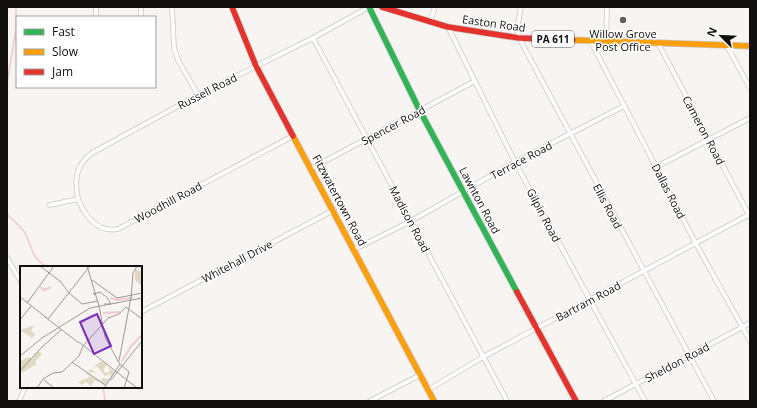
<svg xmlns="http://www.w3.org/2000/svg" width="757" height="408" font-family="'Open Sans',sans-serif">
  <style>
    .lines { fill: none; stroke-linecap: round; stroke-linejoin: round }
    .stream { stroke: #f1c8cf; stroke-width: 1.5 }
    .street-casing { stroke: #c9c7c5; stroke-width: 5.5 }
    .fast-casing { stroke: #c9c7c5; stroke-width: 7 }
    .slow-casing { stroke: #c9c7c5; stroke-width: 7 }
    .jam-casing { stroke: #c9c7c5; stroke-width: 7 }
    .street { stroke: #fefdfd; stroke-width: 4 }
    .fast { stroke: #30b455; stroke-width: 5.5 }
    .slow { stroke: #ff9f0a; stroke-width: 5.5 }
    .jam { stroke: #e5322d; stroke-width: 5.5 }
    .poi-dot { fill: #62605e; stroke: #fff; stroke-width: 1.5 }
    .labels { text-anchor: middle; dominant-baseline: central; stroke-width: 3; stroke-linejoin: round; paint-order: stroke }
    .shield { fill: #fff; stroke: #595857; stroke-width: 1 }
    .shield-label { font-size: 10px; font-weight: bold; fill: #12100f }
    .street-label { font-size: 11px; fill: #12100f; stroke: #fff }
    .poi-label { font-size: 11px; fill: #12100f; stroke: #fff }
    .inset-river { fill: none; stroke: #f1c8cf; stroke-width: 2 }
    .inset-road { fill: none; stroke: #9b9997; stroke-width: 1 }
    .view { fill: #7b2cbf; fill-opacity: 0.15; stroke: #7b2cbf; stroke-width: 2 }
    .inset-edge { fill: none; stroke: #12100f; stroke-width: 2 }
  </style>
  <rect width="100%" height="100%" fill="#f7f4f2"/>
  <g class="lines">
    <!-- stream -->
    <g class="stream">
      <path d="M7 83 16 30V7"/>
      <path d="M7 214C12 220 21 226 25 233 34 249 29 256 47 267"/>
      <path d="M103 387 105 401"/>
    </g>
    <defs>
      <g id="street">
        <path d="M96 7V17"/>
        <path d="M141 7V17"/>
        <path d="M172 7 174 48 178 60 198 95"/>
        <path d="M521 7 517 29 519 38 714 401"/>
        <path d="M430 22 435 7"/>
        <path d="M448 27 515 162 645 401"/>
        <path d="M313 38 507 401"/>
        <path d="M590 40 695 242 750 341"/>
        <path d="M606 41 607 7"/>
        <path d="M658 43 750 217"/>
        <path d="M727 46 750 88"/>
        <path d="M656 167 750 118"/>
        <path d="M312 168 475 81"/>
        <path d="M78 199C74 179 76 165 92 153L198 95 313 38 369 7"/>
        <path d="M50 205 78 199C85 216 97 233 118 229L293 136"/>
        <path d="M355 249 411 221 515 162 624 106"/>
        <path d="M7 258 21 282"/>
        <path d="M141 312 334 210"/>
        <path d="M428 390 483 357 750 214"/>
        <path d="M19 401 25 387"/>
        <path d="M370 401 420 375"/>
        <path d="M604 401 750 323"/>
      </g>
      <path id="fast" d="M369 7 420 111 517 292"/>
      <g id="slow">
        <path d="M573 40 750 46"/>
        <path d="M293 136 434 401"/>
      </g>
      <g id="jam">
        <path d="M232 7 256 66 293 136"/>
        <path d="M382 7 448 27 519 38 573 40"/>
        <path d="M517 292 576 401"/>
      </g>
    </defs>
    <!-- street casing -->
    <use href="#street" class="street-casing"/>
    <!-- fast casing -->
    <use href="#fast" class="fast-casing"/>
    <!-- slow casing -->
    <use href="#slow" class="slow-casing"/>
    <!-- jam casing -->
    <use href="#jam" class="jam-casing"/>
    <!-- street -->
    <use href="#street" class="street"/>
    <!-- fast -->
    <use href="#fast" class="fast"/>
    <!-- slow -->
    <use href="#slow" class="slow"/>
    <!-- jam -->
    <use href="#jam" class="jam"/>
  </g>
  <!-- markers -->
  <circle class="poi-dot" cx="623" cy="20" r="4"/>
  <g class="labels">
    <!-- shield labels -->
    <rect class="shield" x="532" y="31" width="42" height="16" rx="3"/>
    <g class="shield-label">
      <text x="553" y="39">PA 611</text>
    </g>
    <!-- street labels -->
    <g class="street-label">
      <text transform="translate(494 23) rotate(8)">Easton Road</text>
      <text transform="translate(207 91) rotate(-27)">Russell Road</text>
      <text transform="translate(393 125) rotate(-28)">Spencer Road</text>
      <text transform="translate(704 130) rotate(62)">Cameron Road</text>
      <text transform="translate(521 160) rotate(-28)">Terrace Road</text>
      <text transform="translate(669 191) rotate(63)">Dallas Road</text>
      <text transform="translate(340 200) rotate(62)">Fitzwatertown Road</text>
      <text transform="translate(480 200) rotate(62)">Lawnton Road</text>
      <text transform="translate(168 202) rotate(-28)">Woodhill Road</text>
      <text transform="translate(608 206) rotate(62)">Ellis Road</text>
      <text transform="translate(544 215) rotate(62)">Gilpin Road</text>
      <text transform="translate(410 219) rotate(62)">Madison Road</text>
      <text transform="translate(237 261) rotate(-28)">Whitehall Drive</text>
      <text transform="translate(588 301) rotate(-28)">Bartram Road</text>
      <text transform="translate(677 362) rotate(-28)">Sheldon Road</text>
    </g>
    <!-- poi labels -->
    <g class="poi-label">
      <text x="623" y="33">Willow Grove<tspan x="623" dy="13">Post Office</tspan></text>
    </g>
  </g>
  <!-- overview -->
  <g transform="translate(20 266)">
    <rect width="122" height="122" fill="#f7f4f2"/>
    <path d="M115 3 122 6V20L115 14ZM15 59 11 64 15 69 12 72 0 64ZM18 85 22 88 15 96 17 98 2 107 0 95 9 91 12 93ZM81 95 87 99 82 105 84 103V106L88 107 91 103H88L89 101 95 106 85 119 75 114 71 120 66 116 62 119 58 116 70 111 66 107ZM77 100 80 104 77 105 80 104 85 110 90 108 91 111 88 113 82 112 81 117 79 113 72 112 75 110 71 111 68 106 77 107 71 103Z" fill="#e2d9c4" fill-rule="evenodd"/>
    <path class="inset-river" d="M20 21 24 24 31 21M90 32 97 34 110 32M83 47 100 46M63 57 70 50 78 48M102 95 111 80 122 69"/>
    <path class="inset-road" d="M20 0 41 16 48 26 62 38 78 35M67 0 79 40 85 71 99 97 109 106 104 122M72 14 97 32 122 27M76 28H73L80 26 85 30M0 31 27 52M111 33 113 7 117 0M7 37 34 0M84 38H91L86 30M25 51 59 77M28 53 70 0M0 54 11 40M59 76 117 122M0 90 22 72 70 42 122 32M99 95 111 31M52 96 85 119M0 105 21 82 42 63M24 114 34 122M91 114 122 75M17 122 23 113 33 107 42 106 59 90 63 80 88 52 99 48 106 41 122 53M84 122 100 98"/>
    <path class="view" d="M77 48 91 80 74 88 60 56Z"/>
    <rect width="122" height="122" class="inset-edge"/>
  </g>
  <!-- border -->
  <rect width="757" height="408" fill="none" stroke="#12100f" stroke-width="16"/>
  <!-- legend -->
  <rect x="16" y="16" width="140" height="72" fill="#ffffff" stroke="#a09f9f"/>
  <rect x="24" y="29" width="20" height="6" fill="#30b455" stroke="#a09f9f"/>
  <text x="52" y="36" font-size="12" fill="#12100f">Fast</text>
  <rect x="24" y="49" width="20" height="6" fill="#ff9f0a" stroke="#a09f9f"/>
  <text x="52" y="56" font-size="12" fill="#12100f">Slow</text>
  <rect x="24" y="69" width="20" height="6" fill="#e5322d" stroke="#a09f9f"/>
  <text x="52" y="76" font-size="12" fill="#12100f">Jam</text>
  <!-- north arrow -->
  <g transform="translate(721 36) rotate(294)" stroke="#ffffff" stroke-width="3" paint-order="stroke">
  <path d="M0-3L7 15L0 10L-7 15Z" fill="#12100f"/>
  <text y="-6" font-size="11" font-weight="bold" text-anchor="middle" fill="#12100f">N</text>
  </g>
</svg>
